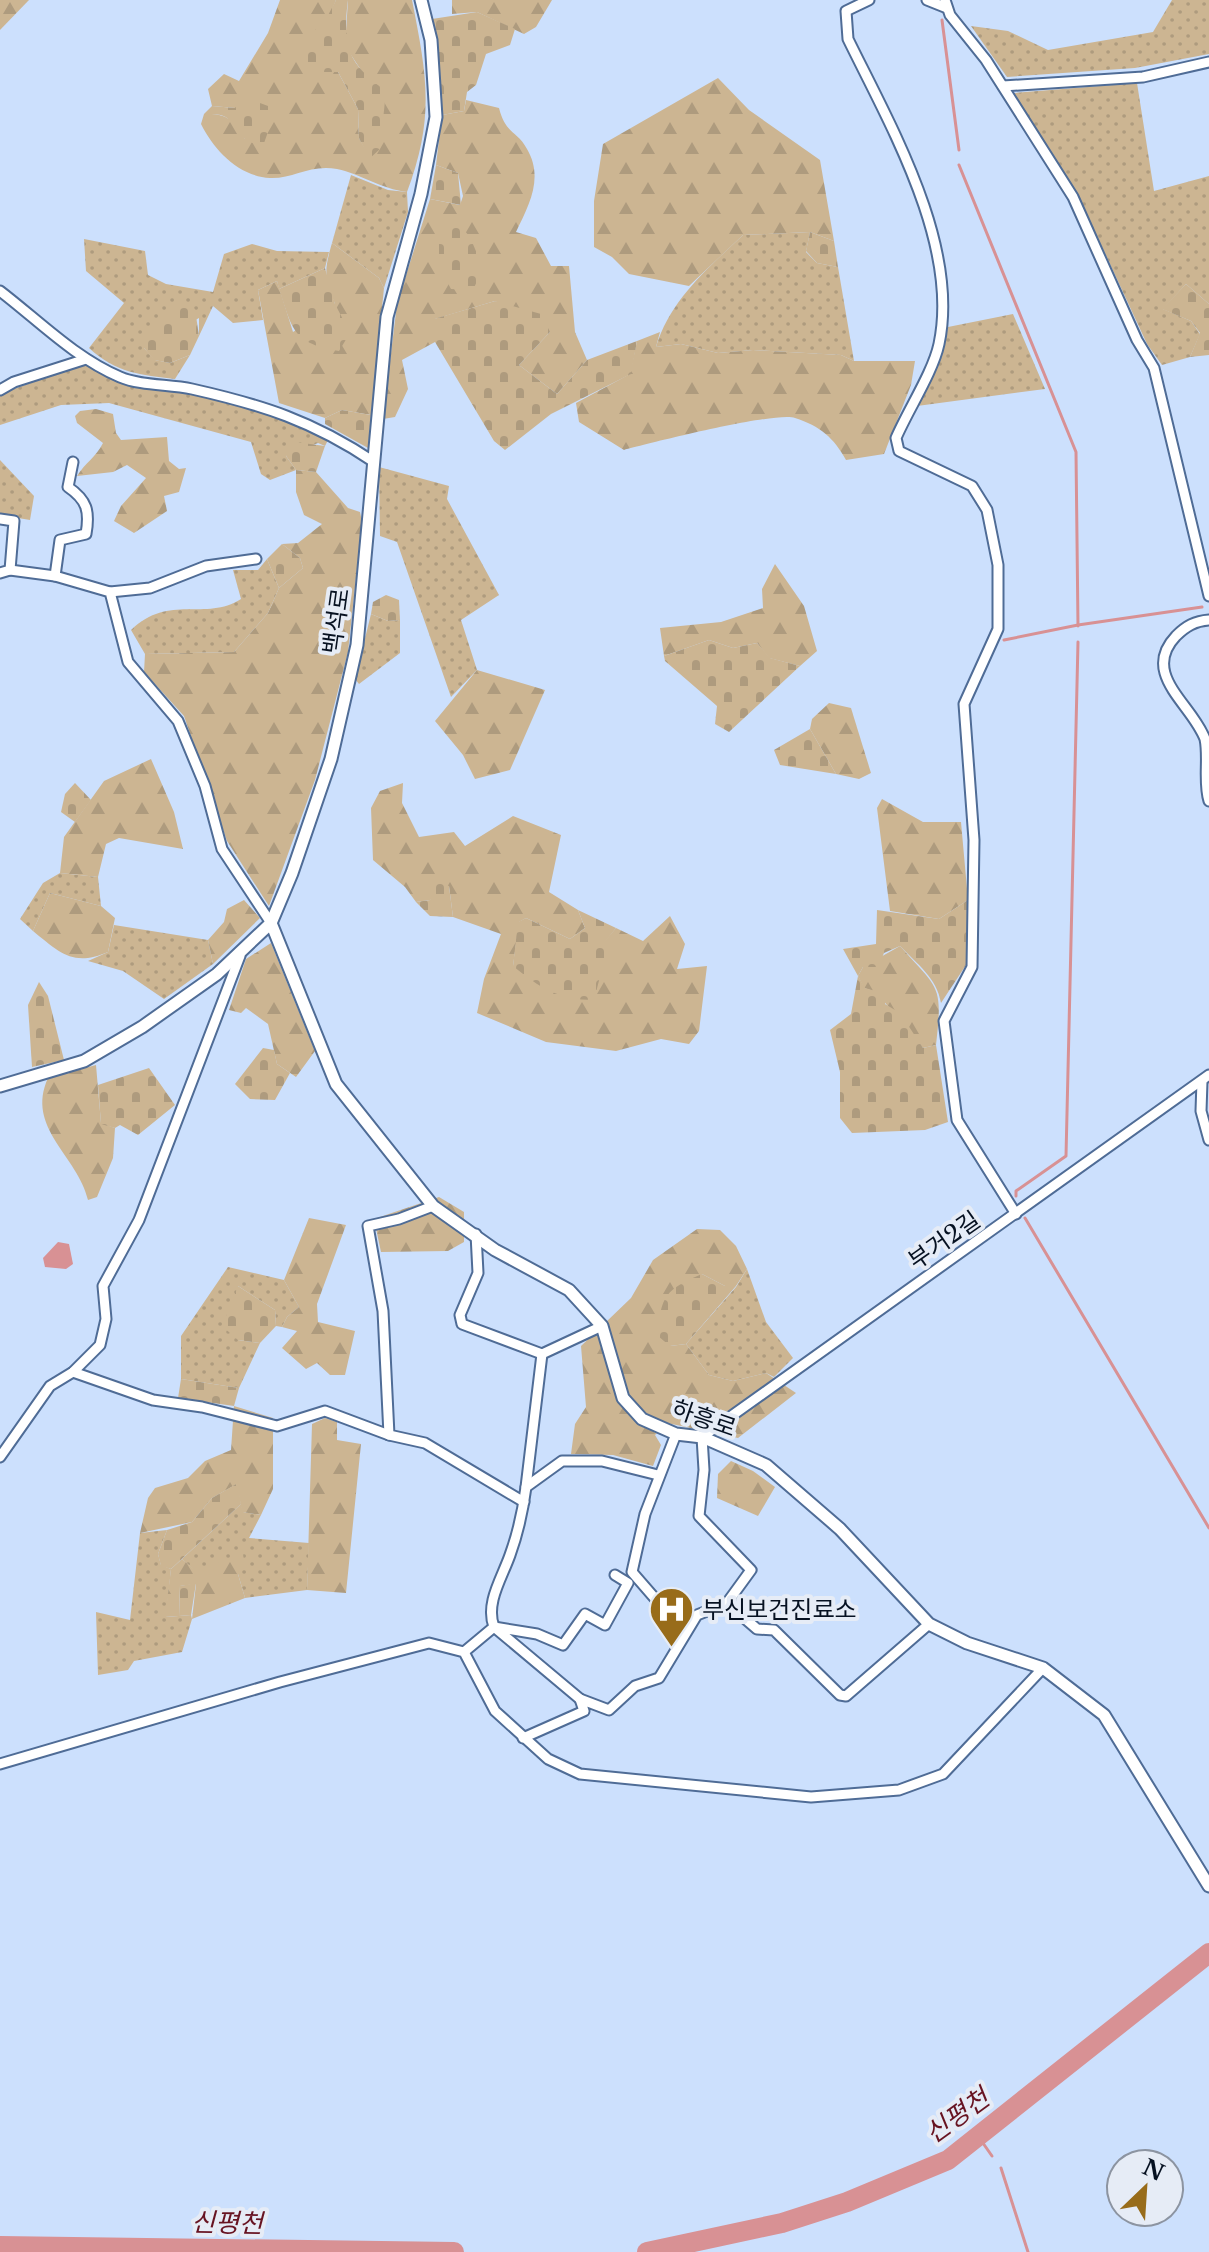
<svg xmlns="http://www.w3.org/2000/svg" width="1209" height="2252" font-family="'Libre Baskerville','Noto Sans KR',serif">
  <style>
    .grass { fill: url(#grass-dots) }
    .forest { fill: url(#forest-firs) }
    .cemetery { fill: url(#cemetery-stones) }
    .water { fill: #d89194 }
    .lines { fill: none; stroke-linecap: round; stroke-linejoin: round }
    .stream { stroke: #d89194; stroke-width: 3 }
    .canal { stroke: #d89194; stroke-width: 11 }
    .river { stroke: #d89194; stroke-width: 20 }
    .minor-casing { stroke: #4f6c96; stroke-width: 13 }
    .tertiary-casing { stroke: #4f6c96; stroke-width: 15 }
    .minor { stroke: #fff; stroke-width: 9 }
    .tertiary { stroke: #fff; stroke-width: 11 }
    .labels { text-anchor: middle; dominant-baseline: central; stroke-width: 8; stroke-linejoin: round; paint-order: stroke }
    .street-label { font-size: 24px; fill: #061121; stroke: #e6ecf6 }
    .poi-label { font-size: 24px; fill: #061121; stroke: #e6ecf6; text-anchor: start }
    .water-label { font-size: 26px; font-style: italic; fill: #671321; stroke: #e6ecf6 }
  </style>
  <defs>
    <pattern id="grass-dots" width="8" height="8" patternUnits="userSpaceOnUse" patternTransform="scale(2)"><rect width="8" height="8" fill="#ccb592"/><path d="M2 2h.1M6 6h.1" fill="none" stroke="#ae9b7e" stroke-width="1.8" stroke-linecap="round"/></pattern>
    <pattern id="forest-firs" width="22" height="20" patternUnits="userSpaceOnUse" patternTransform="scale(2)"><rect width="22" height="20" fill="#ccb592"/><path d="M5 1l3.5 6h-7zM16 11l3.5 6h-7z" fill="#ae9b7e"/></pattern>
    <pattern id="cemetery-stones" width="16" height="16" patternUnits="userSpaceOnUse" patternTransform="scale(2)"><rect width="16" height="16" fill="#ccb592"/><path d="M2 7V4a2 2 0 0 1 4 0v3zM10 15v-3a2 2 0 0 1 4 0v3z" fill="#ae9b7e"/></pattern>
  </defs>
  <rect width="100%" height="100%" fill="#cce0fd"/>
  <!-- grass -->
  <g class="grass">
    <path d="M1172 0H1209V54L1135 68 1007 77 971 26 1008 31 1048 50 1153 32Z"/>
    <path d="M1137 83 1154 191 1209 176V304L1186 284 1163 309 1191 321 1200 334 1190 357 1162 365 1147 344 1091 223 1014 93Z"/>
    <path d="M351 175 388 190 407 192 408 212 384 288 379 278 332 243Z"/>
    <path d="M810 232 806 252 817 263 838 267 854 361 841 355 753 350 718 353 681 344 656 347C670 300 708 268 743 235Z"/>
    <path d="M84 239 145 251 148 275 166 284 213 292 224 254 252 244 277 251 329 252 325 268 279 289 277 281 258 290 263 320 233 323 213 306 199 336V318L144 348 155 360 170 363 190 355 175 379C141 375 116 373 89 348L124 303 86 271Z"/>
    <path d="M1013 314 1045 389 917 406 942 356 948 327Z"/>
    <path d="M86 363C128 389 148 384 193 393 239 404 287 416 328 440L325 446 318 443 286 456 296 470 270 480 261 474 251 442 109 403 61 405 0 425V394Z"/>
    <path d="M0 460 34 496 30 520 0 515Z"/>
    <path d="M379 467 449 486 447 499 499 595 461 620 477 670 451 697 397 542 380 536Z"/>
    <path d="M267 559 279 588 268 613 234 652 145 654 131 630C170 593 205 622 241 599L233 570H258Z"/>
    <path d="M371 614 388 621 400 620V653L359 684 355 679Z"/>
    <path d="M60 873 98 877 101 906 50 893 33 931 20 919 43 883Z"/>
    <path d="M114 925 208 940 213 964 164 999 123 971 88 961 108 952Z"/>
    <path d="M228 1267 284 1280 299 1307 287 1317 282 1327 276 1326 275 1310 238 1286V1340L260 1343 239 1388 181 1379V1336Z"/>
    <path d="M747 1269 766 1322 793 1358 774 1377 766 1373 733 1381 709 1375 686 1344 736 1287Z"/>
    <path d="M241 1504 243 1512 261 1515 249 1538 309 1543 307 1590 245 1598 238 1574 194 1570 182 1559Z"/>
    <path d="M167 1530 158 1554 161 1565 171 1569 166 1617 191 1615 192 1619 182 1652 134 1661 128 1670 98 1675 96 1612 130 1620 140 1533Z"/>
  </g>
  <!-- forest -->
  <g class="forest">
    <path d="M0 0H29L0 30Z"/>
    <path d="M280 0H336L306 72H338L358 109 359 138 370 158 365 76 345 46 348 0H412C427 76 435 117 407 192 381 189 361 174 337 169 310 164 293 179 270 178 238 176 214 150 201 124L204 114C228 113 233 120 245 139L235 108 212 106 208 89 224 74 239 81 268 33Z"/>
    <path d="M452 0H552L536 27 524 34 477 12 452 14Z"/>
    <path d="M718 78 749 110 820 160 834 241 810 232 743 235 689 286 629 274 612 257 594 247V201L603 144Z"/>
    <path d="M466 100 499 108C506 135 517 130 527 149 544 178 529 205 516 232L536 238 551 266H569L575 332 587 360 557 394 519 365 550 332 495 301 435 319V342L402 360 408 389 395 417 383 419 397 304 430 199 460 205 463 196 458 173 436 165 442 115 464 111Z"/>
    <path d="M332 243 379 278 384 288 371 415 342 410 325 418 279 403 258 290 277 281 293 332 335 304C324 276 324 271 332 243Z"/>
    <path d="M660 332 656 347 681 344 718 353 753 350 841 355 854 361H915L911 385 884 454 846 460C834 438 820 426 795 418 777 411 650 443 624 450L579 422 576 403 630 374 637 341Z"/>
    <path d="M96 409 113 414 116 433 121 440 167 437 169 461 179 469 186 468 179 492 164 496 167 511 134 533 114 521 121 506 146 478 127 465 113 472 77 476C85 463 96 457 103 443L77 423 75 416 80 411Z"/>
    <path d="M296 470 316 472 348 508 360 512 362 522 348 652 315 780 269 906 227 841 184 716 144 672 145 654 234 652 268 613 279 588 303 568 300 558 282 544 298 543 322 524 304 515 296 492Z"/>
    <path d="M775 564 804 606 817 651 800 666 769 658 757 643 733 648 709 640 664 656 660 628 721 622 763 608 762 589Z"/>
    <path d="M477 670 545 690 510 770 475 779 463 755 435 721Z"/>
    <path d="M829 703 851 708 871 773 859 779 836 774 810 729 812 719Z"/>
    <path d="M151 759 174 812 183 849 119 838 106 844 98 877 60 873 64 837 104 781Z"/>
    <path d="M403 783 402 803 419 837 454 832 465 846 513 816 561 835 549 892 578 910 585 928 570 939 526 918 519 922 513 966 604 942 616 928 643 941 670 916 685 944 677 969 707 966 699 1031 689 1044 661 1039 616 1051 546 1042 477 1013 484 979 501 934 453 917 449 886 430 900 416 902 405 887 373 860 371 808 380 791Z"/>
    <path d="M882 799 923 822H961L968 900 939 919 890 911 877 808Z"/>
    <path d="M50 893 101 906 115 918 108 952C73 967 60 953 33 931Z"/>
    <path d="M244 900 260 918 213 964 208 940 224 922 227 909Z"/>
    <path d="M271 943 315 1051 296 1077 277 1064 268 1024 246 1008 241 1013 229 1010 246 959Z"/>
    <path d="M900 946C939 990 943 984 936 1045L923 1048 876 992 864 988 858 976 863 967Z"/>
    <path d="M96 1065 101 1123 115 1128 113 1158 97 1197 88 1200C78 1156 25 1128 48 1078Z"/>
    <path d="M439 1197 464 1212V1242L448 1251 381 1252 374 1219Z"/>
    <path d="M309 1218 346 1225 317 1304 318 1322 355 1331 345 1375H330L317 1363 306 1369 282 1348 297 1331 282 1327 287 1317 299 1307 284 1280Z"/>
    <path d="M697 1229 720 1230 736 1246 747 1269 736 1286H725L702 1274 670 1346 686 1344 709 1375 733 1381 766 1373 796 1393 738 1438 667 1423 655 1435 661 1445 653 1466 613 1455 571 1454 575 1424 586 1407 581 1346 631 1298 653 1260Z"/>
    <path d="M234 1406 273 1418V1489L261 1515 242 1512 237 1484 212 1498 192 1522 140 1533 148 1498 155 1488 188 1478 205 1461 231 1450Z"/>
    <path d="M325 1418 337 1422V1440L361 1444 346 1593 307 1590 312 1424Z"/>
    <path d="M731 1461 753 1471 775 1487 758 1516 717 1498 718 1474Z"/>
    <path d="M243 1554 245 1568 238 1574 245 1598 192 1619 196 1584 180 1586 179 1616 165 1617 171 1569 182 1559 195 1570Z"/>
  </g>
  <!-- cemetery -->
  <g class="cemetery">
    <path d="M336 0H348C342 46 348 64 386 91L380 149 369 159 359 138 358 109 338 72H306L299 57 306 34 322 27Z"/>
    <path d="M477 12 515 29 510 45 486 54 476 85 467 92 464 111 442 115 432 19Z"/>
    <path d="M244 97 276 109 263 146C258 144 249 143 245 139 225 124 238 113 204 114L212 106 235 108Z"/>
    <path d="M436 165 458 173 461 205 430 199Z"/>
    <path d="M452 222H457L470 237 483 268 473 290 451 289 439 267V233Z"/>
    <path d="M810 232 834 241 838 267 817 263 806 251Z"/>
    <path d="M325 268 335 304 350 333 339 351C293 343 293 331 279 289Z"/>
    <path d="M1186 284 1209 304V355L1190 357 1200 333 1191 321 1162 309Z"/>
    <path d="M180 301 195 309 199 336 190 355 170 363 154 360 144 348V332Z"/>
    <path d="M495 301 541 314 550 332 519 365 557 394 587 360 637 341 631 374 551 414 505 450 494 441 435 342 434 319Z"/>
    <path d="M342 410 371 415 368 448 325 424V418Z"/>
    <path d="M295 442 325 446 316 472 296 470 286 456Z"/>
    <path d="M282 544 300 558 303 568 279 588 267 559Z"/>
    <path d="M386 595 399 600 400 620 388 621 371 614 373 602Z"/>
    <path d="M709 640 733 648 757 643 770 658 800 666 729 732 715 724 717 706 665 661 664 656Z"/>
    <path d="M810 729 836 774 780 765 774 750Z"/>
    <path d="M75 783 91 800 75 822 61 812 65 794Z"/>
    <path d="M437 882 449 886 453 917 430 916 416 902 430 900Z"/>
    <path d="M968 900 966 965 941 1003C937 978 917 964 900 946L884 953 878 967H863L858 976 865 988 886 994 885 1004 900 1013 923 1048 936 1045 948 1122 925 1130 852 1133 840 1118V1072L830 1030 851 1014 858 976 843 949 876 944 877 910 939 919Z"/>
    <path d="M578 910 616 928 605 942 617 959 603 965 594 1000C559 1000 540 988 513 966L518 922 526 918 570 939 585 928Z"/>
    <path d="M39 982 48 996 64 1060 32 1067 28 1005Z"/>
    <path d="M263 1048 274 1050 277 1064 290 1073 275 1100 250 1099 235 1084Z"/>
    <path d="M149 1068 175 1105 138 1135 120 1125 115 1128 101 1124 98 1085Z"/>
    <path d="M702 1274 725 1286H736L686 1344 670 1346 658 1336C660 1296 666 1289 702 1274Z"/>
    <path d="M238 1286 275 1310 276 1326 260 1343 238 1340 222 1326Z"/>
    <path d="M181 1379 239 1388 234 1406 178 1398Z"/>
    <path d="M238 1483 241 1504 171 1569 161 1566 158 1554 167 1530 192 1522 212 1498Z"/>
    <path d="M196 1583 191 1615 179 1616 180 1586Z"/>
  </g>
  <!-- water -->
  <path class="water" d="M58 1242 69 1244 73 1264 66 1269 45 1267 43 1258Z"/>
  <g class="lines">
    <!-- stream -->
    <g class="stream">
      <path d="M942 20 959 150"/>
      <path d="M959 165 1076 452 1078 626"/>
      <path d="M1004 640 1078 625 1202 607"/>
      <path d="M1016 1196V1191L1066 1156 1078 642"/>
      <path d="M1025 1218 1209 1528"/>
      <path d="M978 2136 992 2156"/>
      <path d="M1001 2168 1028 2252"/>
    </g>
    <!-- canal -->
    <path class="canal" d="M344 2249 346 2252"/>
    <!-- river -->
    <g class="river">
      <path d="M0 2246 454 2252"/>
      <path d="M647 2252 782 2223 847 2202 948 2160 1209 1953"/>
    </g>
    <defs>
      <g id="minor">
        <path d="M869 0 846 11 848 39C890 125 960 245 939 344 933 372 908 410 896 438L899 451 972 486 987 510 998 565V629L964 704 974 840 972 967 944 1021 957 1120 1016 1214"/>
        <path d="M927 0 947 8"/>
        <path d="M945 0 950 15 986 60 1073 197 1137 340 1154 368 1209 596"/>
        <path d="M1003 86 1143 77 1209 62"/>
        <path d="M0 291C38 320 75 358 120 377 141 386 169 384 192 389 263 405 313 421 374 462"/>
        <path d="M0 390 14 382 86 359"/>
        <path d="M0 519 14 521 10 570 0 573"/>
        <path d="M10 570 55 576 110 592 128 662 178 721 205 786 222 849 271 923"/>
        <path d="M55 576 60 540 86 534C90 511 87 500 68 487L73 462"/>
        <path d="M110 592 150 588 206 566 256 559"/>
        <path d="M1209 620C1195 621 1186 626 1176 636 1140 674 1192 704 1205 739 1209 758 1203 782 1209 801"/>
        <path d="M1202 1081 1201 1111 1209 1140"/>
        <path d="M433 1206 399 1219 368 1226 383 1311 389 1435 425 1443 524 1502"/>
        <path d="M476 1234 478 1273 460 1315 462 1324 542 1354"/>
        <path d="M73 1372 153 1400 202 1407 277 1426 325 1411 389 1435"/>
        <path d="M676 1434 645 1514 632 1572 685 1633"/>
        <path d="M0 1457 50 1386 73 1372 100 1345 106 1319 103 1286 139 1220 240 956"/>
        <path d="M526 1487 542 1354 602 1326"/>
        <path d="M727 1603 751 1570 699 1516 704 1470 702 1437 1209 1075"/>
        <path d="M464 1652 494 1627 537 1634 563 1645 585 1614 605 1625 628 1583 615 1575"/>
        <path d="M580 1699 494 1627C485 1603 502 1578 510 1555 518 1533 523 1510 526 1487L562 1461H602L658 1475"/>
        <path d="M523 1738 584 1711 580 1699 609 1710 635 1686 659 1678 697 1615 727 1603 757 1629 774 1630 840 1695 846 1696 929 1624"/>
        <path d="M0 1764 280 1682 429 1643 464 1652 495 1711 548 1759 580 1774 811 1797 899 1790 943 1774 1043 1668"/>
      </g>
      <g id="tertiary">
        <path d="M271 923 336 1084 433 1206 495 1250 569 1290 602 1326 623 1398 642 1419 676 1434 702 1437 766 1465 840 1529 929 1624 967 1643 1043 1668 1104 1715 1209 1886"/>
        <path d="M0 1086 84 1061 142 1027 217 974 271 923 292 873 331 759 357 645 387 317 421 194 436 117 431 40 421 0"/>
      </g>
    </defs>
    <!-- minor casing -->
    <use href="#minor" class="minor-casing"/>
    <!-- tertiary casing -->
    <use href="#tertiary" class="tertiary-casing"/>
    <!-- minor -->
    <use href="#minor" class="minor"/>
    <!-- tertiary -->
    <use href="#tertiary" class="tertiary"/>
  </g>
  <!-- icons -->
  <defs>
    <symbol id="hospital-pin" viewBox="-11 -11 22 30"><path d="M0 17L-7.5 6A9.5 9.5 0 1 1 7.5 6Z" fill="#986c1a" stroke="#e6ecf6"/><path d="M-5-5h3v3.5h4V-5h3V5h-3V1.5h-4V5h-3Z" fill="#fff"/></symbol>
  </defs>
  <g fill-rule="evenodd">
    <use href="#hospital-pin" x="646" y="1584" width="51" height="69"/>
  </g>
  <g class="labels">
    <!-- street labels -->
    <g class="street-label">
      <text transform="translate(336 621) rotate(-82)">백석로</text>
      <text transform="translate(944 1240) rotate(-35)">부거2길</text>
      <text transform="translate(704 1418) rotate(19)">하흥로</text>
    </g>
    <!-- poi labels -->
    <g class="poi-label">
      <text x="702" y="1609">부신보건진료소</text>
    </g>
    <!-- water labels -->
    <g class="water-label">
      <text transform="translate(957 2116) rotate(-36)">신평천</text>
      <text transform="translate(227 2223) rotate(1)">신평천</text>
    </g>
  </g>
  <!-- north arrow -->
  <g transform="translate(1145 2188) rotate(25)"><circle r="38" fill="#e6ecf6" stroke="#8c94a1" stroke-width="2"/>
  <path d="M0-6L14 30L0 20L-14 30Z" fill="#986c1a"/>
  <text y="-12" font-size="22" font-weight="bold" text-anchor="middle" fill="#061121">N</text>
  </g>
</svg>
